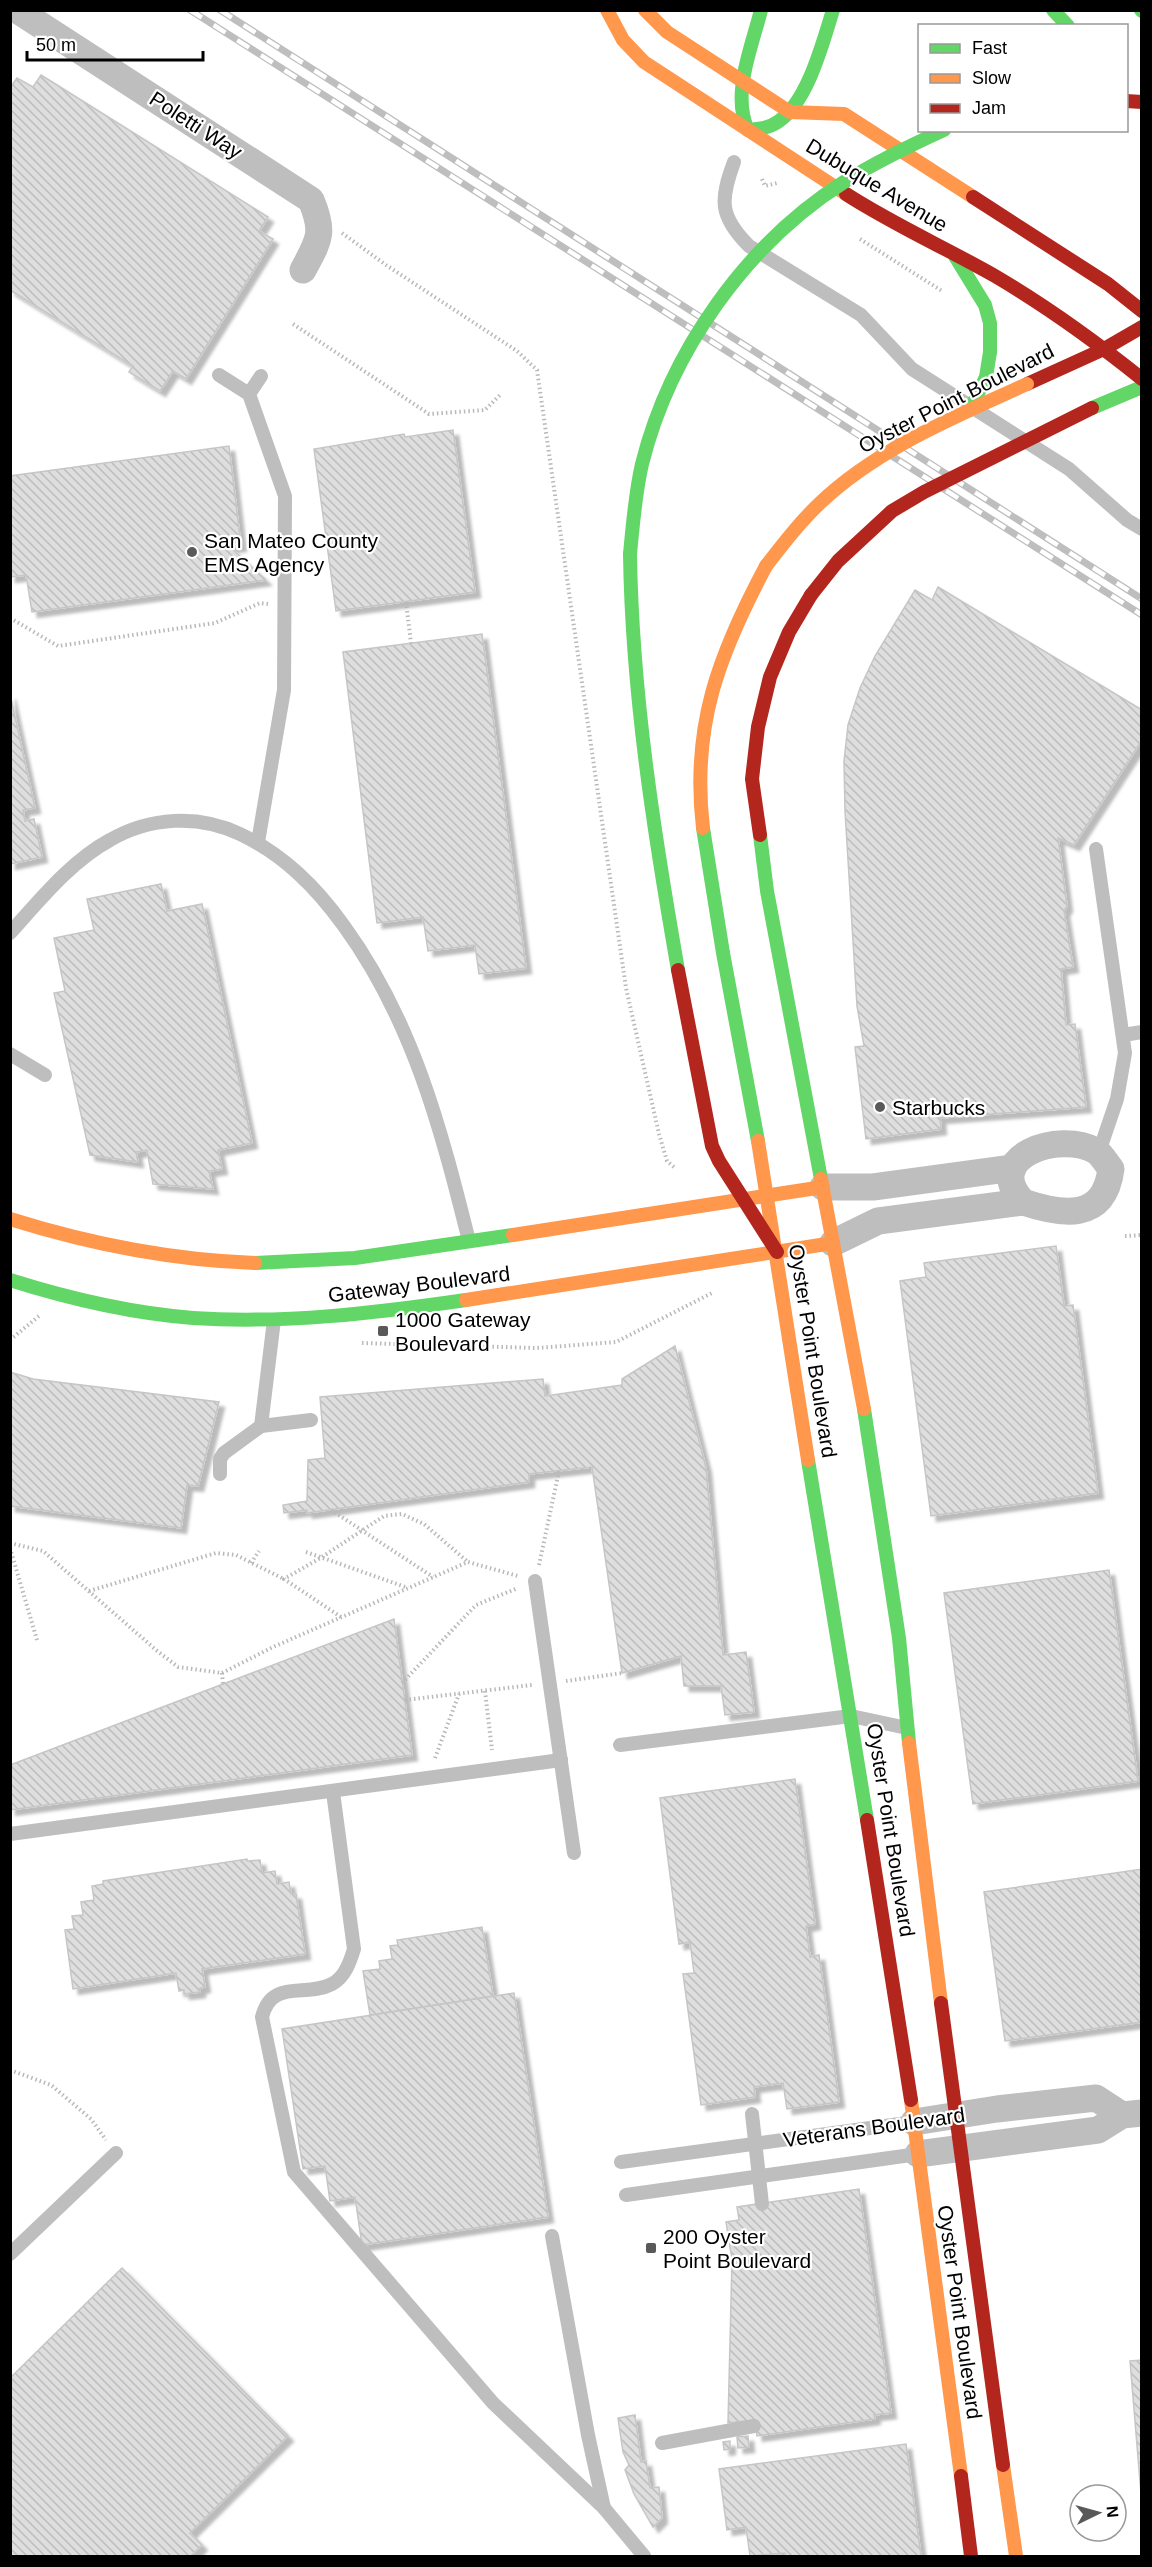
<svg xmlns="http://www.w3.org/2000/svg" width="1152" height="2567" font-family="Arial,sans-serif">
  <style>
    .building { fill: url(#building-back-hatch); stroke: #c6c6c6; stroke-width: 1.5; filter: url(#shadow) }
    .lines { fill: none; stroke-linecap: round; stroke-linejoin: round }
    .path { stroke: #b9b9b9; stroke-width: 4; stroke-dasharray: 1.5 3; stroke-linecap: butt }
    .lane { stroke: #bebebe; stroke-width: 14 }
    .street { stroke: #bebebe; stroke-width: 27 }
    .fast { stroke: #63d668; stroke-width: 14 }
    .slow { stroke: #ff974d; stroke-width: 14 }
    .jam { stroke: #b3261e; stroke-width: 14 }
    .rail-casing { stroke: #bebebe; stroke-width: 7 }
    .rail { stroke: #fff; stroke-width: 4.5; stroke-dasharray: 14; stroke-linecap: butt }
    .fast-bridge { stroke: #63d668; stroke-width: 14 }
    .slow-bridge { stroke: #ff974d; stroke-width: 14 }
    .jam-bridge { stroke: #b3261e; stroke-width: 14 }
    .poi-dot { fill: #595959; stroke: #fff; stroke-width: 2 }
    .labels { text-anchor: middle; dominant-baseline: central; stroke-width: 4.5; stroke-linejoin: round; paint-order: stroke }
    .street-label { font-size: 21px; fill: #000; stroke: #fff }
    .poi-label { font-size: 21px; fill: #000; stroke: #fff; text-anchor: start }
  </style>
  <defs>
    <pattern id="building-back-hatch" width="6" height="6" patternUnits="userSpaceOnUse" patternTransform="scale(1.5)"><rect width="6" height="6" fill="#dedede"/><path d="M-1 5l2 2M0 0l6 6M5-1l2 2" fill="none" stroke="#bdbdbd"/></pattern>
    <filter id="shadow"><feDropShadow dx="5.5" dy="5.5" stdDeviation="1.5" flood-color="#0004"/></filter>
  </defs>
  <rect width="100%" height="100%" fill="#fff"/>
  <!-- building -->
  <g class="building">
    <path d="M41 75 268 217 259 231 273 239 186 379 173 371 160 391 129 372 133 366 10 290V88L17 78 33 87Z"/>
    <path d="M453 430 475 592 336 611 314 449 404 434 405 437Z"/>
    <path d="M229 446 241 546 230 547 266 580 32 612 26 575 10 577V476Z"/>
    <path d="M938 587 1142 710V740L1074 845 1058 838 1067 906 1064 911 1073 967 1061 969 1066 1025 1075 1024 1086 1107 940 1118 941 1129 866 1139 855 1047 864 1046 857 1006 845 811 844 761 848 725 860 688 875 656 915 590 932 600Z"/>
    <path d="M482 634 526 968 479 974 475 945 428 951 423 917 377 923 343 652Z"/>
    <path d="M10 694 35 808 23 810 25 821 34 819 42 857 10 864Z"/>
    <path d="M161 884 167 911 202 904 252 1143 218 1150 222 1169 209 1171 213 1189 153 1184 147 1150 136 1152 138 1162 90 1155 54 993 65 991 54 938 94 930 87 899Z"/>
    <path d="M1056 1246 1064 1306 1073 1305 1098 1493 931 1516 900 1281 926 1277 924 1263Z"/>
    <path d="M675 1346 706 1468 723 1655 746 1652 754 1712 725 1715 721 1686H684L681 1656 622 1673 592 1467 529 1474V1482L307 1513V1510L284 1513 283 1505 307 1501 308 1460 325 1458 320 1397 543 1379 545 1396 622 1385V1379Z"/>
    <path d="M10 1372 33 1379 219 1402 198 1486 187 1485 181 1528 10 1506Z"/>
    <path d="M1109 1570 1138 1781 973 1804 944 1593Z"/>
    <path d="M394 1619 412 1755 10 1810V1765Z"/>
    <path d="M795 1779 815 1924 806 1926 810 1957 819 1955 839 2102 787 2109 783 2083 754 2087 755 2097 701 2105 683 1974 694 1973 690 1942 679 1944 660 1798Z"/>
    <path d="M247 1859V1861L260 1860 262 1873 275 1871 277 1884 289 1882 291 1894H296L305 1954 202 1969 205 1987 200 1988V1992L184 1994V1990L179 1991 176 1973 73 1989 65 1930 74 1929 72 1916 83 1915 81 1902 94 1900 92 1886 103 1884V1881Z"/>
    <path d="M1142 1869V2022L1005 2041 984 1892Z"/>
    <path d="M482 1927 493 1996 370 2015 363 1971 380 1969 379 1961 392 1959 390 1946 398 1945 397 1940Z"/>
    <path d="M514 1993 548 2217 362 2245 355 2197 330 2201 325 2166 303 2169 282 2029Z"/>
    <path d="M859 2189 891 2413 874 2415 875 2419 757 2436 755 2420 728 2423 732 2260 726 2222 739 2220 737 2207Z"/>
    <path d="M122 2268 288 2436 190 2533 202 2545 191 2556H10V2378Z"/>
    <path d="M1142 2360V2506L1130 2361Z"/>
    <path d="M635 2415 641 2462 646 2461 650 2488 659 2487 662 2518 653 2527 634 2494 625 2470 629 2465 623 2452 618 2418Z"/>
    <path d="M748 2436 749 2447 738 2448 737 2437Z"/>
    <path d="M730 2441V2449L724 2450 723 2442Z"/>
    <path d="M906 2444 921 2556H785V2553L750 2556 746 2527 727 2530 719 2469Z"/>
  </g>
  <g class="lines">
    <!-- path -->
    <g class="path">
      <path d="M762 179 765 186 777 183"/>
      <path d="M342 233 386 265 517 351 537 370 626 988 659 1134 667 1161 674 1167"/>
      <path d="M860 239 942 291"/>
      <path d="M293 324 429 414 485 410 500 395"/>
      <path d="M406 602 411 643"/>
      <path d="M10 618 58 646 215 623 260 603 269 604"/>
      <path d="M1125 1236 1142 1235"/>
      <path d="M10 1340 39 1316"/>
      <path d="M362 1343 537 1348 616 1342 712 1293"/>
      <path d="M331 1510 433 1577"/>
      <path d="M10 1543 43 1551 156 1650 178 1667 222 1673 273 1647 468 1562 518 1576"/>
      <path d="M10 1548 37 1640"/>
      <path d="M306 1552 408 1588"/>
      <path d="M251 1563 259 1551"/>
      <path d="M539 1565 559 1471"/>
      <path d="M89 1591 216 1553 236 1555 284 1579"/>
      <path d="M341 1617 284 1579 322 1557 384 1516 402 1514 424 1524 468 1562"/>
      <path d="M222 1673 223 1684"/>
      <path d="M566 1681 622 1673"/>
      <path d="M402 1683 476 1605 518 1588"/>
      <path d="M485 1691 492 1750"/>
      <path d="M405 1700 532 1685"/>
      <path d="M435 1758 459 1694"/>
      <path d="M10 2070 51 2085 91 2119 106 2140"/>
    </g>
    <!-- lane -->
    <g class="lane">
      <path d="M734 162C720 200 719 216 749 246L861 315 912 369 1069 469 1127 520 1142 529"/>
      <path d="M219 375 249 394 285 496 284 690 258 842"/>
      <path d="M249 394 261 376"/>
      <path d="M1096 849 1125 1053 1117 1099 1099 1152"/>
      <path d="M10 933C39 901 71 861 110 840 150 817 198 814 240 834 284 855 316 887 344 926 413 1021 441 1129 469 1241"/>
      <path d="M1123 1035 1142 1032"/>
      <path d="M10 1054 45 1075"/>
      <path d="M274 1320 261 1426 311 1420"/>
      <path d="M220 1474V1459L224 1453 261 1426"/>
      <path d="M535 1581 574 1853"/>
      <path d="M620 1745 851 1716 907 1728"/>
      <path d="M333 1792 354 1949C350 1962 345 1977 332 1984 305 1998 272 1978 262 2017L294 2172 493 2403 604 2508 644 2556"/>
      <path d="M10 1834 561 1760"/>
      <path d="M752 2114 762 2204"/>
      <path d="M621 2162 914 2122"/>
      <path d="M626 2195 918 2154"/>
      <path d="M552 2236 588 2435 604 2508"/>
      <path d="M10 2254 116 2153"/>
      <path d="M662 2443 754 2426"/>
    </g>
    <!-- street -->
    <g class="street">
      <path d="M17 10 311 200C325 233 319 240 303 270"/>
      <path d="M823 1187H873L1013 1168"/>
      <path d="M833 1243 878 1221 1023 1202C1062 1215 1104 1222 1111 1169 1106 1163 1102 1155 1096 1151 1059 1130 981 1157 1023 1202"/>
      <path d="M914 2122 997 2109 1096 2098 1122 2115"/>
      <path d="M918 2154 1098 2130 1122 2115 1142 2113"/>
    </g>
    <!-- fast -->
    <g class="fast">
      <path d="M761 10C752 47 731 94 748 130 759 129 770 128 779 121 808 101 823 42 833 10"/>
      <path d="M1053 10 1068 26"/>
      <path d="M1141 10 1142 11"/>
      <path d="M955 256 985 305 990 323V352"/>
      <path d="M1092 408 1142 387"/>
      <path d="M630 554C632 693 654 833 678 970"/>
      <path d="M703 828 723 953 758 1141"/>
      <path d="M760 835 767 891 821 1179"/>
      <path d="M255 1263 355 1258 513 1235"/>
      <path d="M10 1280C70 1299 130 1313 193 1318 284 1324 376 1313 466 1300"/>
      <path d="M864 1409 899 1638 909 1743"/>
      <path d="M808 1460 867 1820"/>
    </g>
    <!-- slow -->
    <g class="slow">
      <path d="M607 10 623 40 644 62 846 194"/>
      <path d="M645 10 667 32 790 112 844 114 973 197"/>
      <path d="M703 828C691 726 719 654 766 566"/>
      <path d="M758 1141 808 1460"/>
      <path d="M821 1179 864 1409"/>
      <path d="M10 1219C90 1244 170 1260 255 1263"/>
      <path d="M513 1235 823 1187"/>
      <path d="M466 1300 833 1243"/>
      <path d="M909 1743 941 2003"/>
      <path d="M911 2100 961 2476"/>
      <path d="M1003 2465 1016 2556"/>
    </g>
    <!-- jam -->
    <g class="jam">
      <path d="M846 194C894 225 946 248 995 276 1046 306 1096 342 1142 379"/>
      <path d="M973 197 1108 284 1142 311"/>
      <path d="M1027 384 1104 349 1142 327"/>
      <path d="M760 835 752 779 758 727 770 677 789 632 811 595"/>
      <path d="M678 970 712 1146 719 1161 777 1252"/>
      <path d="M867 1820 911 2100"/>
      <path d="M941 2003 1003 2465"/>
      <path d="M961 2476 971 2556"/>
    </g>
    <defs>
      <g id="rail">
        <path d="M190 10 1142 615"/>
        <path d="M220 10 1142 599"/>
      </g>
    </defs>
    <!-- rail casing -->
    <use href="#rail" class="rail-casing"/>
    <!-- rail -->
    <use href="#rail" class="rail"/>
    <!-- fast-bridge -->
    <g class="fast-bridge">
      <path d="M970 410 986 377 990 352"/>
      <path d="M630 554C633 524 635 494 642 464 670 352 746 244 844 182 876 162 909 146 944 130"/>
    </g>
    <!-- slow-bridge -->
    <path class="slow-bridge" d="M766 566C783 544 800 522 820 503 878 448 955 417 1027 384"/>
    <!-- jam-bridge -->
    <g class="jam-bridge">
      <path d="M1126 101 1142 102"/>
      <path d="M811 595 838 561 892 511 924 492 1092 408"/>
    </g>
  </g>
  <!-- markers -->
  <g class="poi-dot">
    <circle cx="192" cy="552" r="6"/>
    <circle cx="880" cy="1107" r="6"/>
    <rect x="377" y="1325" width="12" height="12" rx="3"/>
    <rect x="645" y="2242" width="12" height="12" rx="3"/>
  </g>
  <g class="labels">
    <!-- street labels -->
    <g class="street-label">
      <text transform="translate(196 125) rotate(33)">Poletti Way</text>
      <text transform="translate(877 185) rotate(31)">Dubuque Avenue</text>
      <text transform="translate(956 398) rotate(-27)">Oyster Point Boulevard</text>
      <text transform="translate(419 1284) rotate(-7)">Gateway Boulevard</text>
      <text transform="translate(813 1351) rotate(81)">Oyster Point Boulevard</text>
      <text transform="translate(891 1830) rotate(81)">Oyster Point Boulevard</text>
      <text transform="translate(874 2127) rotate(-8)">Veterans Boulevard</text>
      <text transform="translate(960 2312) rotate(82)">Oyster Point Boulevard</text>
    </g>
    <!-- poi labels -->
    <g class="poi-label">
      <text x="204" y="540">San Mateo County<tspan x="204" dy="24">EMS Agency</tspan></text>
      <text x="892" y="1107">Starbucks</text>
      <text x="395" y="1319">1000 Gateway<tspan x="395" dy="24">Boulevard</tspan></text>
      <text x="663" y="2236">200 Oyster<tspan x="663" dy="24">Point Boulevard</tspan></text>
    </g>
  </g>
  <!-- border -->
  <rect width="1152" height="2567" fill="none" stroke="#000000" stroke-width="24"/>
  <!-- legend -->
  <rect x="918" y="24" width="210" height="108" fill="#ffffff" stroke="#999999" stroke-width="1.5"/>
  <rect x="930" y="44" width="30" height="9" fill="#63d668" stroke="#999999" stroke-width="1.5"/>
  <text x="972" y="54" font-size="18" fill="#000000">Fast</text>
  <rect x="930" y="74" width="30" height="9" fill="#ff974d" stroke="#999999" stroke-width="1.5"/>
  <text x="972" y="84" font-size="18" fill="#000000">Slow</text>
  <rect x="930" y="104" width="30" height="9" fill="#b3261e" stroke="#999999" stroke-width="1.5"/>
  <text x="972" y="114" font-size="18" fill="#000000">Jam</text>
  <!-- north arrow -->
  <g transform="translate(1098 2513) rotate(85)"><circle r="28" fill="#ffffff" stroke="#999999" stroke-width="1.5"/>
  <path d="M0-4.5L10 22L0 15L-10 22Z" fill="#595959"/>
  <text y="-9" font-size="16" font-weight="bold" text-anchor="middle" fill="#000000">N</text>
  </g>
  <!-- scale -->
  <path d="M27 51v9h176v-9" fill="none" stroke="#000000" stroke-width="3"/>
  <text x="36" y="51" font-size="18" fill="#000000" stroke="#ffffff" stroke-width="4.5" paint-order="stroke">50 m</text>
</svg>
